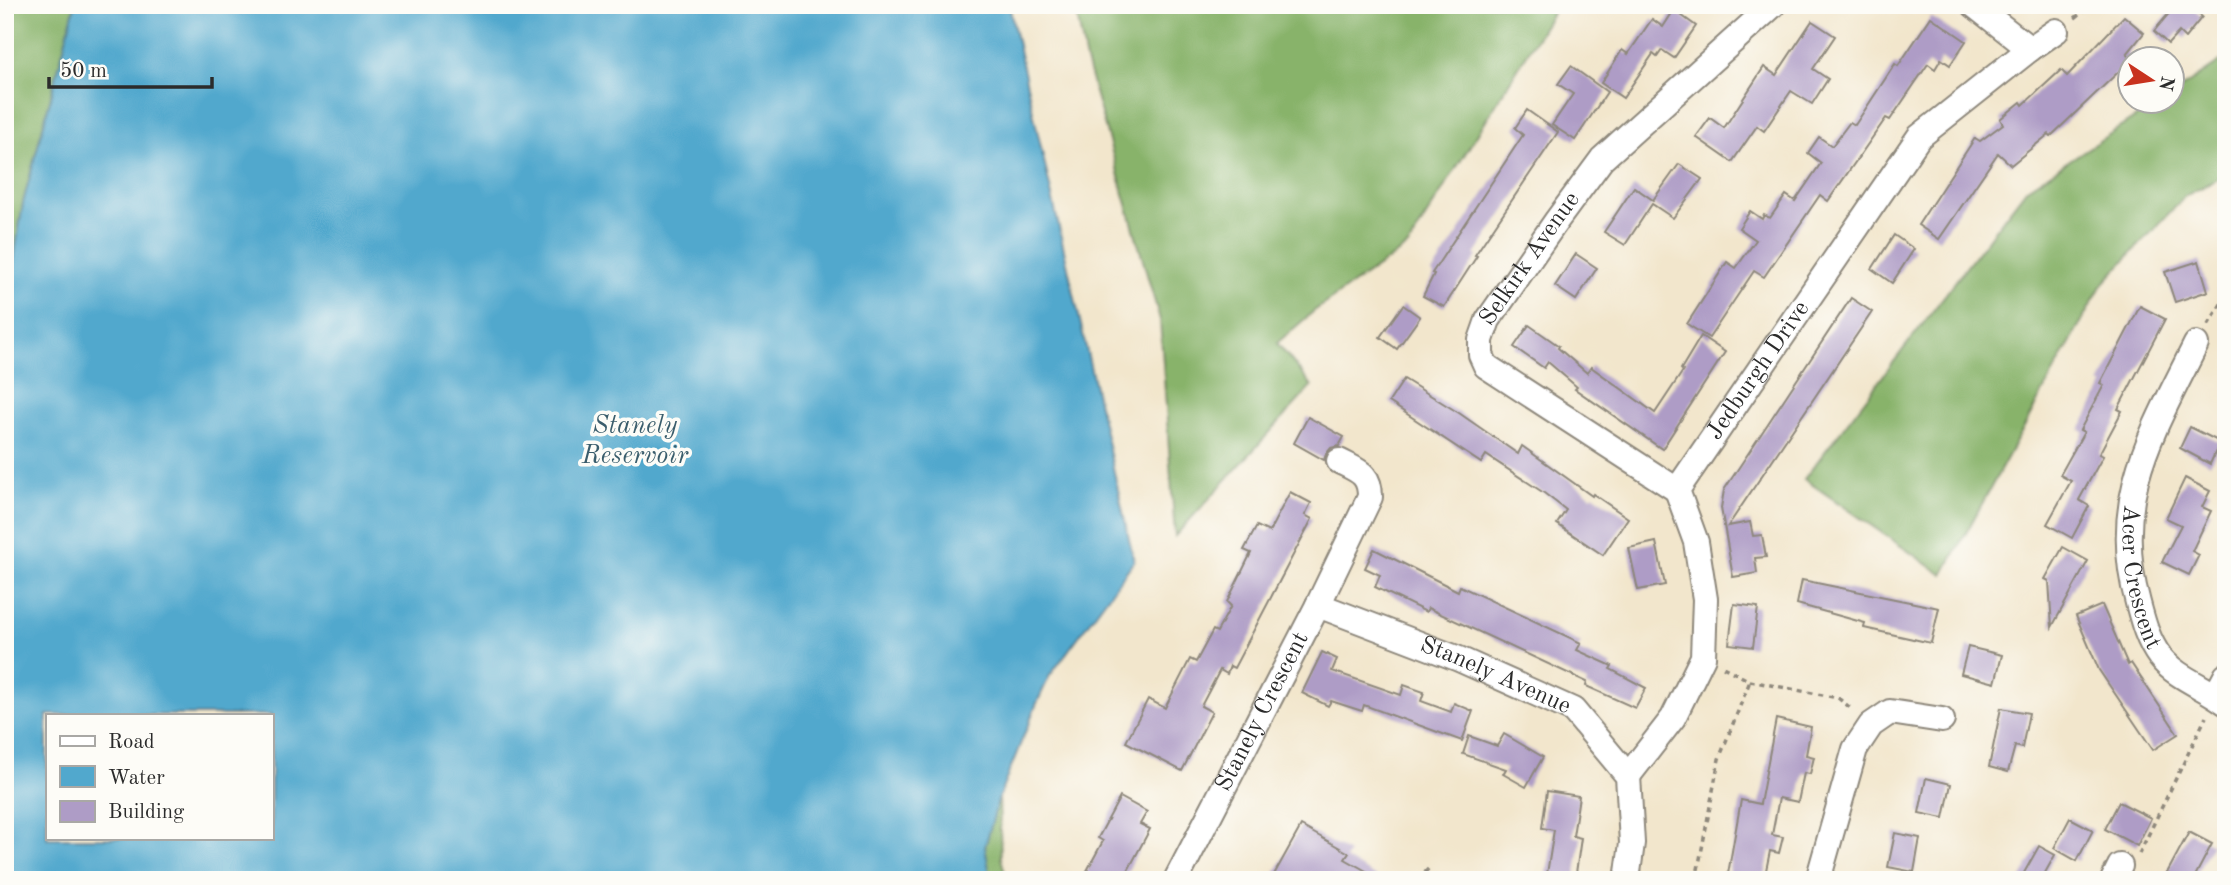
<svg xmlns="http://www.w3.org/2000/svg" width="2231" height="885" font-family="'Old Standard TT',serif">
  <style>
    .forest { fill: #88b36b; stroke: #5a6f4b; stroke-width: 2 }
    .water { fill: #51a8cd; stroke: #3e6a7c; stroke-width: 2; fill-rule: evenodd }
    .building { fill: #ae9cc6 }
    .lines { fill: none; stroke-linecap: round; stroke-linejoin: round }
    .minor-casing { stroke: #8e887c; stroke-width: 28 }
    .path { stroke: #8e887c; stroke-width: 3.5; stroke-dasharray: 5 5; stroke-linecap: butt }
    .minor { stroke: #fff; stroke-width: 24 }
    .labels { text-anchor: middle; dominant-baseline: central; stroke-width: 7; stroke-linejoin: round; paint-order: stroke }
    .street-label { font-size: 24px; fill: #2b2b2b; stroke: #fdfcf7 }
    .water-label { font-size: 26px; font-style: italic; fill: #3a5d6c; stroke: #fdfcf7 }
  </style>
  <rect width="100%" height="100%" fill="#fdfcf7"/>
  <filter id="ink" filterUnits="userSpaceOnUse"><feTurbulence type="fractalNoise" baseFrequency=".0143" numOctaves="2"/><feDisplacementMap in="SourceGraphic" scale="14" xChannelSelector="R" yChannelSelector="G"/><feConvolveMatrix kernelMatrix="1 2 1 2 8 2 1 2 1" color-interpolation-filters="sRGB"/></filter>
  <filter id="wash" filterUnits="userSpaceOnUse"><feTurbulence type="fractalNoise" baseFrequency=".00686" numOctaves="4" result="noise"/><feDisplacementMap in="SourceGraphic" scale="28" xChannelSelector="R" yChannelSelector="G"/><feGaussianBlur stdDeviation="1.57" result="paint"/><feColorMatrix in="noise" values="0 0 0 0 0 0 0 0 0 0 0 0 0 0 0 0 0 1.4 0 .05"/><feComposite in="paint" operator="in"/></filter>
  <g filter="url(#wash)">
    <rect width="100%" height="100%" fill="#f2e6cc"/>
    <!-- forest -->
    <g class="forest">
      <path d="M5 5H75L23 203 5 315Z"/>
      <path d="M1075 5H1557L1408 246 1314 311 1277 343 1312 386 1175 536 1160 320 1086 61Z"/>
      <path d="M2226 58V175L2185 196 2101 286 1943 575 1804 479 2027 188 2159 102H2172V94Z"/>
      <path d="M999 797 1001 858 1007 880H991L985 847Z"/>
    </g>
    <!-- water -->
    <path class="water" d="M75 5H1009L1134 561 1049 677 1037 703 999 797 985 847 991 880H5V315L23 203ZM47 715H271V838H47Z"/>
    <g id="blocks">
      <!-- building -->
      <g class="building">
        <path d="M2176 5H2188L2202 17 2185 38 2179 32 2168 44 2154 31Z"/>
        <path d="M1674 10 1696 26 1674 58 1662 50 1657 57 1653 54 1623 98 1601 83 1622 50 1628 54 1652 19 1663 27Z"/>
        <path d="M2124 16 2144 33 2127 54 2132 59 2051 136 2049 134 2011 165 1998 153 1939 239 1918 225 1975 138 1980 141 2003 124 2000 119 2021 102 2023 105 2061 70 2067 76Z"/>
        <path d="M1931 17 1966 41 1950 65 1941 59 1935 69 1928 64 1890 120 1886 118 1828 201 1820 195 1764 277 1754 271 1709 338 1687 324 1727 262 1736 268 1756 240 1739 228 1750 211 1762 219 1764 215 1770 218 1786 195 1795 201 1821 163 1808 153 1819 137 1832 146 1850 122 1855 125 1895 64 1898 66Z"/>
        <path d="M1812 21 1835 36 1813 69 1828 79 1812 104 1791 91 1764 131 1757 126 1732 162 1696 137 1710 118 1724 128 1764 67 1776 75Z"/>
        <path d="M1571 66 1607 92 1575 140 1552 125 1573 94 1558 84Z"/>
        <path d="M1527 110 1558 132 1475 255 1477 256 1444 307 1423 296 1434 274 1432 273 1523 135 1515 128Z"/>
        <path d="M1679 164 1702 179 1673 218 1652 204 1625 245 1604 232 1634 187 1653 200Z"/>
        <path d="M1894 235 1914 249 1892 283 1872 269Z"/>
        <path d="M1576 254 1597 268 1576 300 1555 286Z"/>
        <path d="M2199 261 2208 291 2175 302 2165 272Z"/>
        <path d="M1851 298 1872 312 1728 526 1750 522 1753 536 1762 535 1766 557 1755 558 1757 573 1733 577 1721 508 1724 490Z"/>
        <path d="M1403 305 1420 317 1397 349 1380 337Z"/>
        <path d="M2140 306 2165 319 2118 409 2122 411 2099 454 2103 456 2079 500 2089 506 2072 538 2047 524 2071 481 2060 475 2084 432 2080 430 2104 385 2100 383Z"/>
        <path d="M1529 325 1559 346 1558 348 1587 373 1591 367 1655 413 1683 371 1681 369 1701 336 1725 352 1662 449 1575 389 1577 387 1548 362 1544 368 1514 347Z"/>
        <path d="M1404 379 1459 413 1518 454 1522 446 1592 496 1593 494 1628 518 1603 555 1557 524 1566 510 1544 493 1486 455 1481 463 1389 402Z"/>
        <path d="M1308 417 1344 437 1339 446 1331 448 1326 454 1324 460 1294 443Z"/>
        <path d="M2190 427 2220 442 2210 464 2180 448Z"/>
        <path d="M2185 478 2210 491 2202 507 2211 511 2192 551 2199 555 2189 575 2162 562 2181 525 2166 518Z"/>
        <path d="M1290 492 1311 503 1305 515 1312 519 1234 668 1230 666 1227 674 1220 670 1201 706 1212 712 1182 771 1126 742 1148 699 1165 708 1190 659 1196 662 1213 630 1217 632 1231 606 1227 602 1251 553 1244 550 1257 526 1269 532Z"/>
        <path d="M1656 542 1665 585 1638 590 1629 548Z"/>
        <path d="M2063 547 2088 561 2052 627 2049 581 2045 579Z"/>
        <path d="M1374 549 1458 591 1460 586 1581 643 1577 650 1612 666 1610 669 1646 688 1635 708 1586 686 1587 682 1428 608 1426 612 1375 587 1380 575 1365 568Z"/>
        <path d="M1802 580 1939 608 1931 643 1864 628 1865 623 1797 604Z"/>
        <path d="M1734 604 1758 607 1753 647 1729 644Z"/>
        <path d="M2102 605 2128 665 2131 663 2178 734 2153 750 2099 670 2076 616Z"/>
        <path d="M1968 647 2002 655 1995 683 1961 674Z"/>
        <path d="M1322 652 1337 659 1332 671 1401 695 1404 685 1424 692 1421 701 1451 712 1454 703 1473 711 1462 741 1364 705 1362 711 1331 701 1328 706 1302 693Z"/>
        <path d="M2001 708 2029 713 2022 748 2015 746 2008 772 1989 767Z"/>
        <path d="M1776 719 1811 727 1806 755 1814 757 1810 774 1804 773 1798 802 1779 798 1772 835 1783 837 1779 853 1770 851 1764 880 1728 874 1741 800 1760 804Z"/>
        <path d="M1504 734 1543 757 1526 787 1503 774 1506 769 1463 754 1469 736 1497 746Z"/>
        <path d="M1926 778 1951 784 1944 818 1919 813Z"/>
        <path d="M1547 791 1579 796 1573 836 1581 838 1575 880H1546L1554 830 1542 828Z"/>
        <path d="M1120 797 1147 812 1140 824 1150 829 1123 880H1082L1103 841 1098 838Z"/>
        <path d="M2119 802 2151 818 2137 846 2105 829Z"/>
        <path d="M2070 818 2093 830 2077 861 2054 848Z"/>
        <path d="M1301 826 1349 853 1345 859 1382 880H1271Z"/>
        <path d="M2189 832 2212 844 2193 880H2178L2167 873Z"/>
        <path d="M1895 833 1920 838 1914 872 1888 867Z"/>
        <path d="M2039 846 2055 855 2041 880H2020Z"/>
      </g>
    </g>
  </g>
  <g filter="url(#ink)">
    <use href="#blocks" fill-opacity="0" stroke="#8e887c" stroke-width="2"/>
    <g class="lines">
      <defs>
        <g id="minor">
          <path d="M1974 5 2030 49"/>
          <path id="s1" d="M2196 344C2152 433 2109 500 2138 603 2143 622 2148 641 2160 657 2176 678 2206 687 2226 703"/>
          <path id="s2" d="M1677 490 1486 366 1481 355V340L1488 320 1557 220 1602 159 1773 5"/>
          <path id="s3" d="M1318 605 1459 659 1573 710 1628 776 1632 843 1627 880"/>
          <path d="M2216 695 2226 676"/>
          <path id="s4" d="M1628 776 1673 718 1703 657 1705 599 1696 542 1677 490 1919 137 2030 49 2056 31"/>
          <path id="s5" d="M1176 880 1318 605 1370 497C1370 473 1358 471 1339 461"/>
          <path d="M1818 880 1855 749 1871 725 1890 712 1942 720"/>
          <path d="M2113 880 2120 866"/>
        </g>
      </defs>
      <!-- minor casing -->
      <use href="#minor" class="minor-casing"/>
      <!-- path -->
      <g class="path">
        <path d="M2075 18 2092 5"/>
        <path d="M2208 325 2226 296"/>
        <path d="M1723 667 1750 681 1838 698 1853 710"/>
        <path d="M2139 854 2206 717"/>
        <path d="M1418 880 1429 868"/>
        <path d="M1696 880 1719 759 1750 681"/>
      </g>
      <!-- minor -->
      <use href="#minor" class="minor"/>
    </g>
  </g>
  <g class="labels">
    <!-- street labels -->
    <g class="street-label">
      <text stroke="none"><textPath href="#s2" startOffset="350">Selkirk Avenue</textPath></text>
      <text stroke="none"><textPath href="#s4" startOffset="457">Jedburgh Drive</textPath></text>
      <text stroke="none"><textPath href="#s1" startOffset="248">Acer Crescent</textPath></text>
      <text stroke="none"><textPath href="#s3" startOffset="191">Stanely Avenue</textPath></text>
      <text stroke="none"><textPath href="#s5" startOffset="189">Stanely Crescent</textPath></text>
    </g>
    <!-- water labels -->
    <g class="water-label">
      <text x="635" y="426">Stanely<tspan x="635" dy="30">Reservoir</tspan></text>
    </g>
  </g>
  <!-- margin -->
  <rect width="2231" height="885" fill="none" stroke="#fdfcf7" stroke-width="28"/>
  <!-- legend -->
  <rect x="46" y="714" width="228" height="126" fill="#fdfcf7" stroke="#a9a8a5" stroke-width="2"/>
  <rect x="60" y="736" width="35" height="10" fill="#ffffff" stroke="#a9a8a5" stroke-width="2"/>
  <text x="108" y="748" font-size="21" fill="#2b2b2b">Road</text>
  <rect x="60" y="766" width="35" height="21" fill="#51a8cd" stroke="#a9a8a5" stroke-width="2"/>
  <text x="108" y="784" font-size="21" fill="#2b2b2b">Water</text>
  <rect x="60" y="801" width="35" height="21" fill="#ae9cc6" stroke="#a9a8a5" stroke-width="2"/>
  <text x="108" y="818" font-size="21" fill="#2b2b2b">Building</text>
  <!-- north arrow -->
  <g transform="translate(2151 80) rotate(102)"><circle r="33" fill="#fdfcf7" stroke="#a9a8a5" stroke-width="2"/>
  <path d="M0-5L12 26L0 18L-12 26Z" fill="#c8321e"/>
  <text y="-10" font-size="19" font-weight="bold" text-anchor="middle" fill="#2b2b2b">N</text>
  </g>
  <!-- scale -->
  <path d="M49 77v10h163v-10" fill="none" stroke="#2b2b2b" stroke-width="3.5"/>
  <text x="60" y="77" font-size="21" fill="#2b2b2b" stroke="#fdfcf7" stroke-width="5" paint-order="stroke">50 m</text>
</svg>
